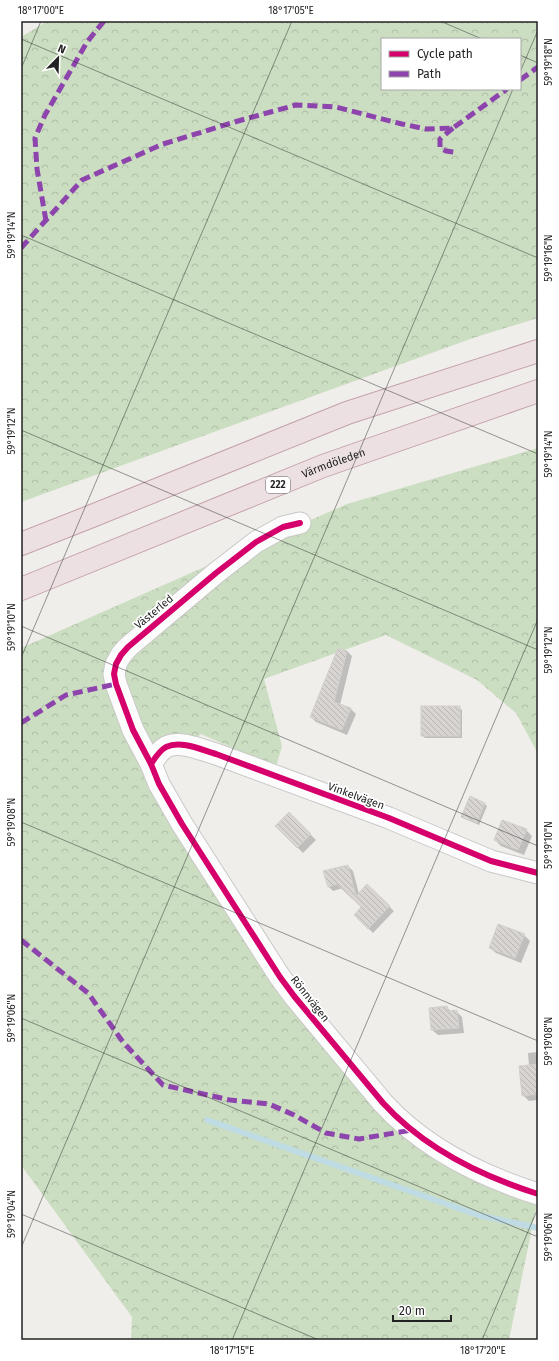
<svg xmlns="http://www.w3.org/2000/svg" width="559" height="1361" font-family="'Fira Sans',sans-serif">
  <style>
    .forest { fill: url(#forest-crowns); fill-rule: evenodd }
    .shadow { fill: #0003 }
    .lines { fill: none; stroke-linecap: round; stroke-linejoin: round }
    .stream { stroke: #bfdbe3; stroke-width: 6 }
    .building { fill: url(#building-back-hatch); stroke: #d3d0cc }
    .street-casing { stroke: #c9c8c7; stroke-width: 23 }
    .highway-casing { stroke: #c5a2ac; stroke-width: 24 }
    .street { stroke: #fdfcfc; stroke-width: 21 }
    .highway { stroke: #ece0e2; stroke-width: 22 }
    .quiet { stroke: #8e44ad; stroke-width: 5; stroke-dasharray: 10 5; stroke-linecap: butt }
    .cycleway-casing { stroke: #fff; stroke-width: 8 }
    .cycleway { stroke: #d6006c; stroke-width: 6 }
    .ticks { fill: none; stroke: #222; stroke-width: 1; stroke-opacity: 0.45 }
    .labels { text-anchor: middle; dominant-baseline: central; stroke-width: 3.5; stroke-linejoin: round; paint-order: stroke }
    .shield { fill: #fff; stroke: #646464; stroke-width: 1 }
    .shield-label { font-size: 10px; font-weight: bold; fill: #222 }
    .street-label { font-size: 11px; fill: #222; stroke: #fff }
    .neatline { fill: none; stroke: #222; stroke-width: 1.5 }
    .ticks-label { font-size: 10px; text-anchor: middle; fill: #222 }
  </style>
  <defs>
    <pattern id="forest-crowns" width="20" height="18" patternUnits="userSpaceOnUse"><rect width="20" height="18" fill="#cbdec1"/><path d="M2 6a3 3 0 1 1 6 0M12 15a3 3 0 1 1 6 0" fill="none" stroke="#aebea6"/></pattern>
    <pattern id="building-back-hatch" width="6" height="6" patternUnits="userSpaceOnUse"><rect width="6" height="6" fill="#d7d4d2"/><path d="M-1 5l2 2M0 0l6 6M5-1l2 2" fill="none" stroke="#b8b6b4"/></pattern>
  </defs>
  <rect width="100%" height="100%" fill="#f0eeeb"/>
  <!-- forest -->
  <g class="forest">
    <path d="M47 21H538V318L473 338 21 502V37ZM382 39H520V89H382Z"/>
    <path d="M538 448V750H536L516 713 477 680 386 635 264 679 282 746 276 767 201 734 144 778 269 973 379 1112 437 1162 537 1204 509 1340H131L132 1317 21 1165V648L347 504Z"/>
  </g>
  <!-- shadow -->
  <g class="shadow">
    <path d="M347 651 352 656 340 705 351 709 356 714 347 735 316 722 311 717Z"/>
    <path d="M459 707 462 710V738H425L422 735Z"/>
    <path d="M485 804 487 806 479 825 465 819 462 817Z"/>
    <path d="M289 813 316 840 303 853 276 826Z"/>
    <path d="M526 830 532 836 524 855 501 846 495 840Z"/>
    <path d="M348 866 353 871 359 894 367 886 394 911 373 933 355 915 362 907 343 888 333 891 328 886Z"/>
    <path d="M524 935 530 941 521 963 496 953 490 948Z"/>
    <path d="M447 1007 451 1012 456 1011 462 1017 464 1033 438 1035 432 1030Z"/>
    <path d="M538 1052V1100L529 1101 523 1095 529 1066 528 1053Z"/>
  </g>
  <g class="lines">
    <!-- stream -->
    <path class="stream" d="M207 1120 478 1215 538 1228"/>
  </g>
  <!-- building -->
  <g class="building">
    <path d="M338 648 347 651 334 702 351 708 342 730 310 717Z"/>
    <rect x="421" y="706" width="39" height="30"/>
    <path d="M470 796 485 803 477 823 461 817Z"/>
    <path d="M289 812 311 834 297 848 275 826Z"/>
    <path d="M502 820 527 829 518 850 494 840Z"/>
    <path d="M348 865 356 896 367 884 390 906 368 929 354 915 361 907 337 884 328 887 323 871Z"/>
    <path d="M498 924 525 934 515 958 489 948Z"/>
    <path d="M447 1006 448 1011 457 1010 459 1028 431 1030 429 1008Z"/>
    <path d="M538 1064V1094L522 1096 519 1066Z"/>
  </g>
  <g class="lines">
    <defs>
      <g id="street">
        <path d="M151 764 133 730 116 684 114 674 116 664 121 655 128 647 216 573 256 542 283 527 300 523"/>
        <path d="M538 873 491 861 389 818 216 754C202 750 181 740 166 747 159 751 155 758 151 764L159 784 182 824 280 977 294 996 383 1103C424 1148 481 1176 538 1194"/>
      </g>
      <g id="highway">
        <path d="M21 544 92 516 347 413 538 351"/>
        <path id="s1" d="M21 589 323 466 538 391"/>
      </g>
    </defs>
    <!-- street casing -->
    <use href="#street" class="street-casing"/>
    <!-- highway casing -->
    <use href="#highway" class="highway-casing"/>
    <!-- street -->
    <use href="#street" class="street"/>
    <!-- highway -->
    <use href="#highway" class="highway"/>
    <!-- quiet -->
    <g class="quiet">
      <path d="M520 80 538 67"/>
      <path d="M453 128 440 139V148L446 151 454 152"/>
      <path d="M46 221 37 169 35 138 45 115 87 42 104 21"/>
      <path d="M21 248 82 180 163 144 238 121 296 105 336 107 402 124 426 129 453 128 507 89"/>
      <path d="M21 723 66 695 116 684"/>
      <path d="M21 940 88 993 123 1042 163 1085 230 1100 269 1104 294 1115 326 1133 359 1139 412 1130"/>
    </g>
    <defs>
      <g id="cycleway">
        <path d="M151 764 133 730 116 684 114 674 116 664 121 655 128 647 216 573 256 542 283 527 300 523"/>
        <path d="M538 873 491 861 389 818 216 754C202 750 181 740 166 747 159 751 155 758 151 764L159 784 182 824 280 977 294 996 383 1103C424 1148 481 1176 538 1194"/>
      </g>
    </defs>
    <!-- cycleway casing -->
    <use href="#cycleway" class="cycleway-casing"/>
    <!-- cycleway -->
    <use href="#cycleway" class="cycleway"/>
  </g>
  <!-- ticks -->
  <path class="ticks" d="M440 21 482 39M21 39 538 258M520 55 538 63M21 69 41 21M520 72 538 30M21 235 538 454M21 430 538 650M21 626 538 846M21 658 292 21M21 822 538 1041M21 1018 538 1237M21 1214 319 1340M21 1248 513 89M232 1340 538 619M482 1340 538 1208"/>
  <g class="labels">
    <!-- shield labels -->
    <rect class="shield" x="266" y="477" width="24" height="16" rx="3"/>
    <g class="shield-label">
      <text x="278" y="485">222</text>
    </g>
    <!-- street labels -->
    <g class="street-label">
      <text stroke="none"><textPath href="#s1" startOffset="337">Värmdöleden</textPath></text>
      <text transform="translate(154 612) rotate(-40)">Västerled</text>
      <text transform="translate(356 796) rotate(20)">Vinkelvägen</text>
      <text transform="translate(310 999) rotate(52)">Rönnvägen</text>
    </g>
  </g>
  <!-- border -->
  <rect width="559" height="1361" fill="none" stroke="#ffffff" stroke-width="44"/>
  <!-- legend -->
  <rect x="381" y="38" width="140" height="52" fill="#ffffff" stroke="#a7a7a7"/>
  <rect x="389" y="51" width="20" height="6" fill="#d6006c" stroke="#a7a7a7"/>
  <text x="417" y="58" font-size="12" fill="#222222">Cycle path</text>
  <rect x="389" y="71" width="20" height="6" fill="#8e44ad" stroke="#a7a7a7"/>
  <text x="417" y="78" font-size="12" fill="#222222">Path</text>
  <!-- north arrow -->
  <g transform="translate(58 58) rotate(23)" stroke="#ffffff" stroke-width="3" paint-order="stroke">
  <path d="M0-3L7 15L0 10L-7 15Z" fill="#222222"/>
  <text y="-6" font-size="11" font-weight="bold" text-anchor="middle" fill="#222222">N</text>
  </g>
  <!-- scale -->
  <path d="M393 1315v6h58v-6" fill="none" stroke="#222222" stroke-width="2"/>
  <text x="399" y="1315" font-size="12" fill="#222222" stroke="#ffffff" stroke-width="3" paint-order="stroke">20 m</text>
  <rect x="22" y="22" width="515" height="1317" class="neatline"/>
  <g class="ticks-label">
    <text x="41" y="14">18°17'00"E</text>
    <text x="291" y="14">18°17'05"E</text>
    <text transform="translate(548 62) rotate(-90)" y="4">59°19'18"N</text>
    <text transform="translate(11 235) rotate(-90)" y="4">59°19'14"N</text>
    <text transform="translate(548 258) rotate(-90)" y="4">59°19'16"N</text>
    <text transform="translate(11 431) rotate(-90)" y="4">59°19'12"N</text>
    <text transform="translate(548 454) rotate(-90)" y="4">59°19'14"N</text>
    <text transform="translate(11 627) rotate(-90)" y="4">59°19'10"N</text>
    <text transform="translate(548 650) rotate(-90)" y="4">59°19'12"N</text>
    <text transform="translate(11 822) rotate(-90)" y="4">59°19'08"N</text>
    <text transform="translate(548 845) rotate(-90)" y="4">59°19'10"N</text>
    <text transform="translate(11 1018) rotate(-90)" y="4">59°19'06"N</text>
    <text transform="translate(548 1041) rotate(-90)" y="4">59°19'08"N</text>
    <text transform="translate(11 1214) rotate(-90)" y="4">59°19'04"N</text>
    <text transform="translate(548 1237) rotate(-90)" y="4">59°19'06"N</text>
    <text x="232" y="1354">18°17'15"E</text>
    <text x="483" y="1354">18°17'20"E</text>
  </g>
</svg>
